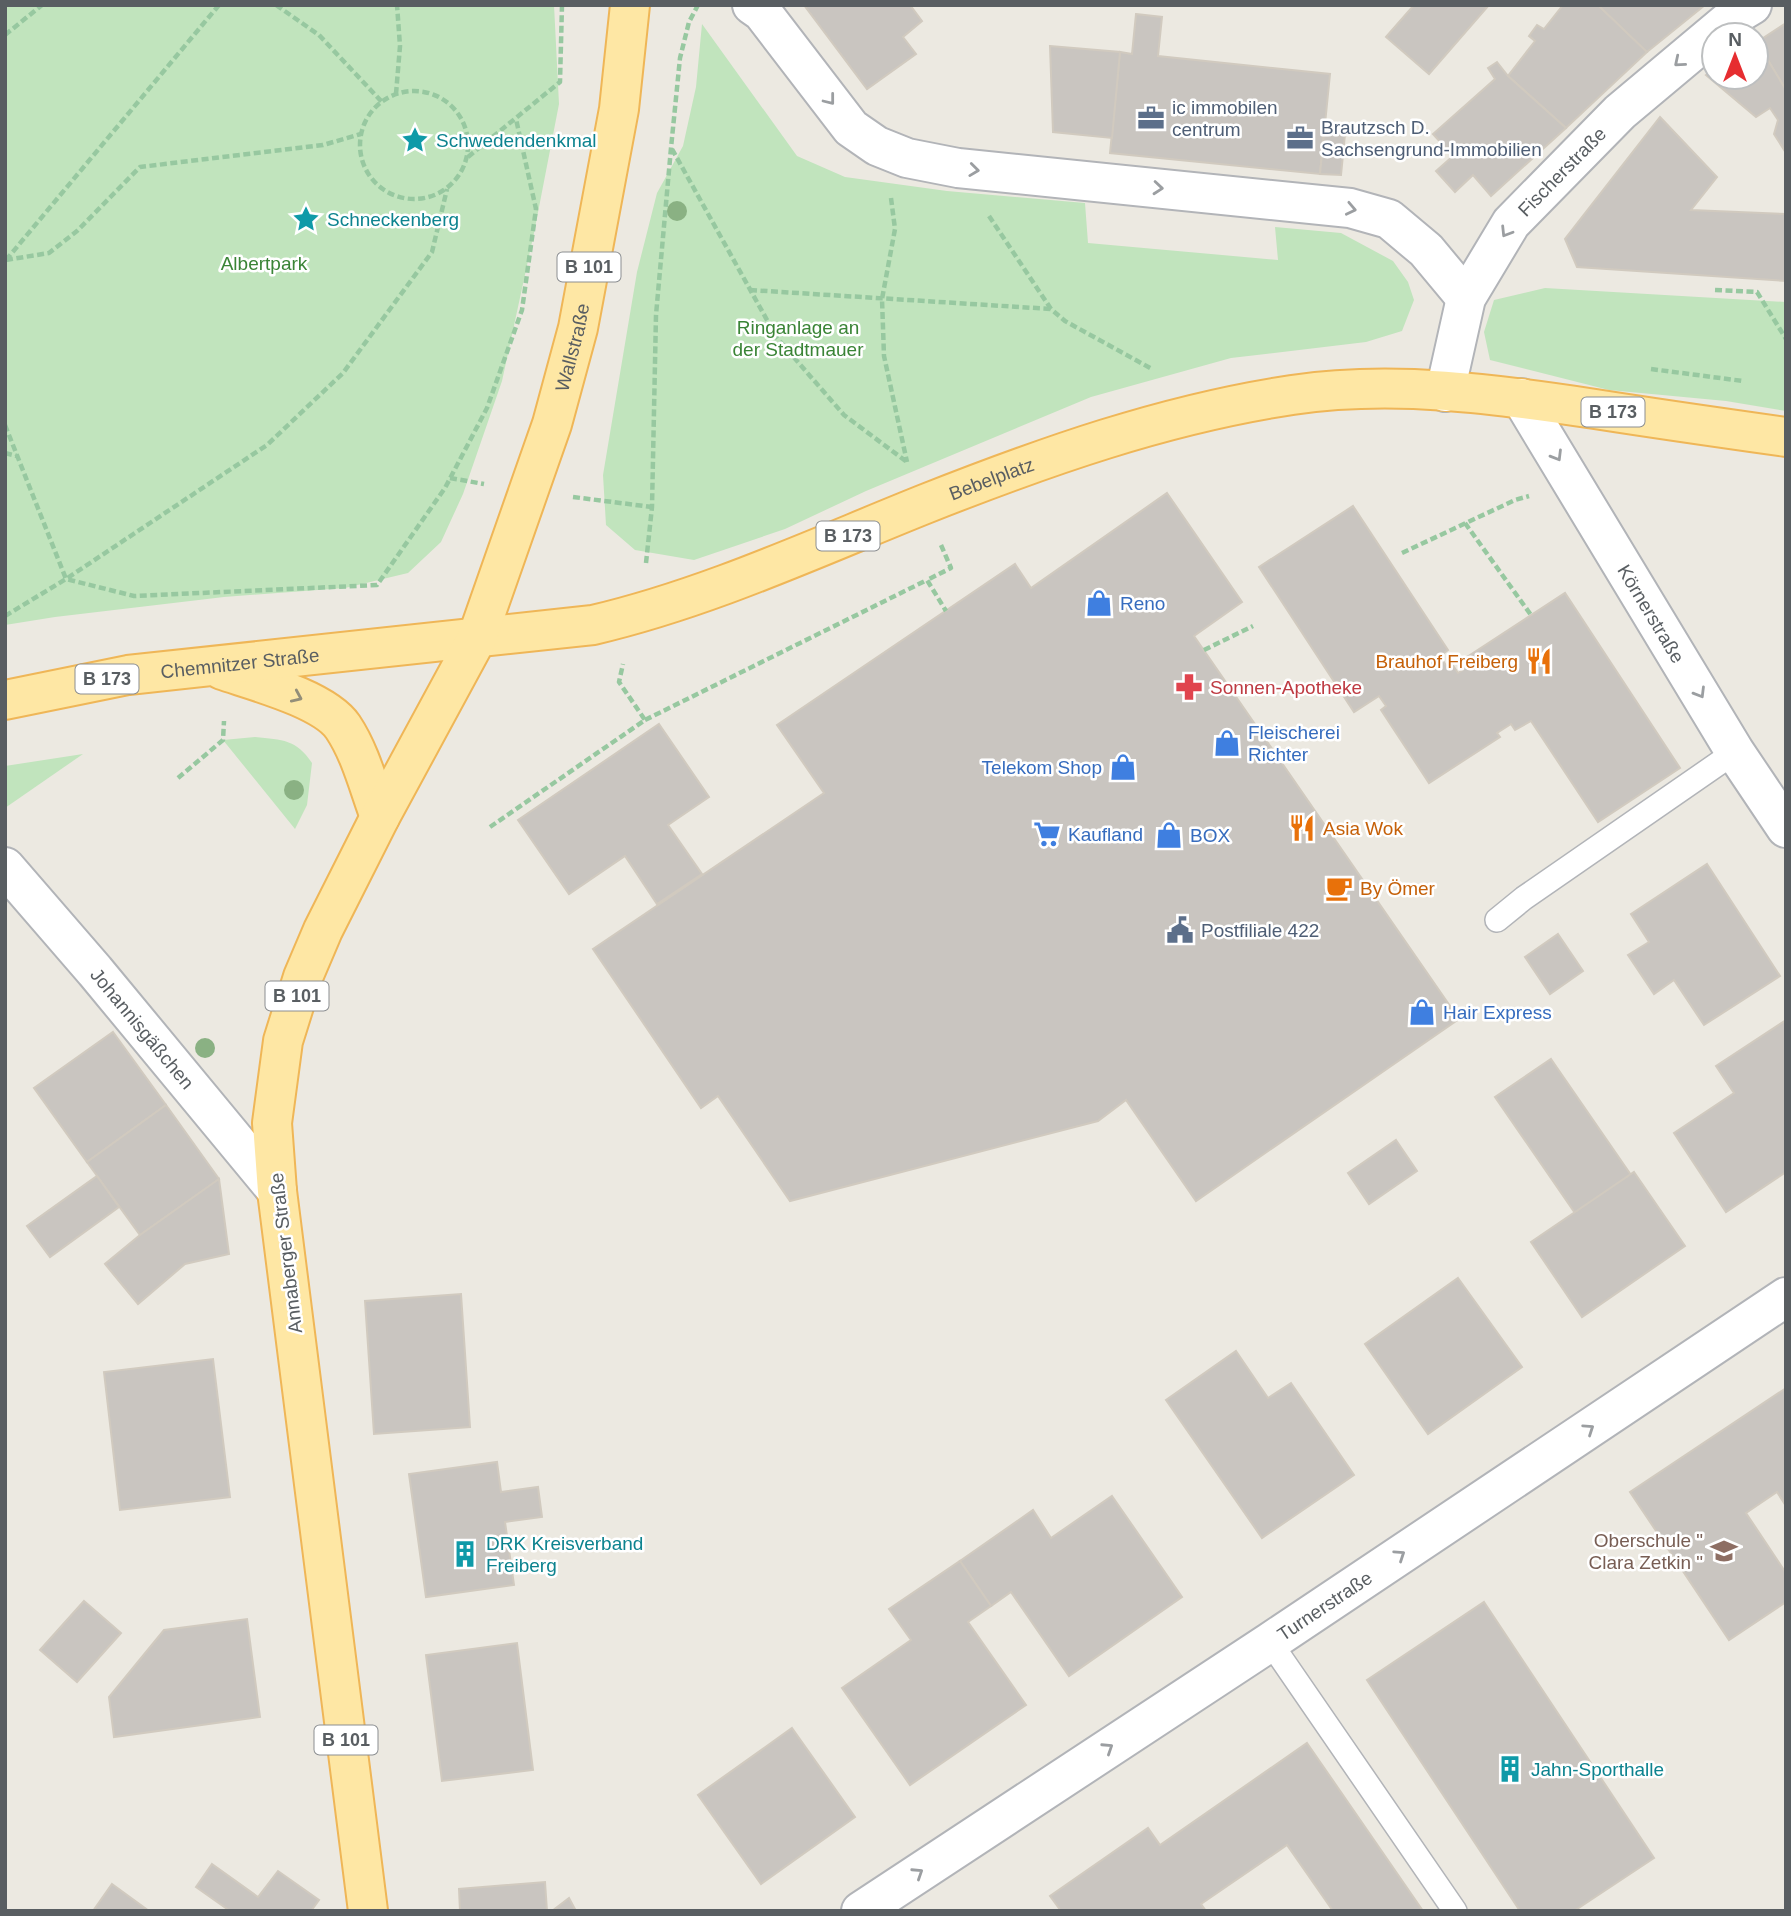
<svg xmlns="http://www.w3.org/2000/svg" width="1791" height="1916" font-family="Helvetica,sans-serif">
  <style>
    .green { fill: #c1e4bd }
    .building { fill: #c9c5c0; stroke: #d1cabf; stroke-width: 2 }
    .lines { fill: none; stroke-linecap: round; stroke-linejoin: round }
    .service-casing { stroke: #b2b4b8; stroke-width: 26 }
    .minor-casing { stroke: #b2b4b8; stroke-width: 42 }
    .primary-casing { stroke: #efb657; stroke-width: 42 }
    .path { stroke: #97c8a0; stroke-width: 4.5; stroke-dasharray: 7 3.5; stroke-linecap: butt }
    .service { stroke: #fff; stroke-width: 23 }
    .minor { stroke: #fff; stroke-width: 38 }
    .primary { stroke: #fee7a4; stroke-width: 38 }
    .tree { fill: #8ab183 }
    .oneway { stroke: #9b9ea1 }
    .oneway2 { stroke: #938e79 }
    .labels { text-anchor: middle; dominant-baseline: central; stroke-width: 5; stroke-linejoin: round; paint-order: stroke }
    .shield { fill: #fff; stroke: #8b8e91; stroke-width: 2 }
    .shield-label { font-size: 18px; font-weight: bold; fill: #595e62 }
    .service-label { font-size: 19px; fill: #4e5e75; stroke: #fff; text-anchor: start }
    .culture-label { font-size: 19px; fill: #0d838f; stroke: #fff; text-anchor: start }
    .street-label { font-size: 19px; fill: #595e62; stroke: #fff }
    .park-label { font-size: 19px; fill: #3a8436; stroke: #fff }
    .shop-label { font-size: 19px; fill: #366cbe; stroke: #fff; text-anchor: start }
    .food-label { font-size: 19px; fill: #c56008; stroke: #fff; text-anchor: start }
    .health-label { font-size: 19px; fill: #be3a42; stroke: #fff; text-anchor: start }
    .education-label { font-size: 19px; fill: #785e54; stroke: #fff; text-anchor: end }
  </style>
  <rect width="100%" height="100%" fill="#ece9e1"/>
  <!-- green -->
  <g class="green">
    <path d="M5 5H554L559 104 534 233 502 381 463 494 441 542 408 573 345 588 224 597 55 617 5 625Z"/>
    <path d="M702 24 797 156 845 177 947 191 1085 203 1088 243 1278 260 1275 227 1341 233 1393 261 1408 282 1414 300 1402 331 1366 342 1231 358 1091 397 866 491 785 529 694 560 635 550 606 525 603 475 637 272 657 193 683 146 696 87Z"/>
    <path d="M1545 288 1786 302V411L1726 401 1609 390 1490 360 1484 332 1494 300Z"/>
    <path d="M255 737C283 740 296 739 312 763L307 805 295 829 223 740Z"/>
    <path d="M83 754 5 808V766Z"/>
  </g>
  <!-- building -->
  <g class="building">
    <path d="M804 5H910L922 21 903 37 916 54 867 89Z"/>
    <path d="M1414 5H1489L1429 74 1386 37Z"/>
    <path d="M1563 5H1598L1647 52 1566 128 1508 76 1535 41 1529 36 1537 25 1544 29Z"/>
    <path d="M1598 5H1705L1647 52Z"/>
    <path d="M1136 14 1162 17 1158 56 1330 74 1320 174 1110 153 1120 52 1132 54Z"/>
    <path d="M1786 23V90L1757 42Z"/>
    <path d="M1757 42 1786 90V153L1774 134 1778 120 1770 108 1756 117 1706 75 1714 69V77H1756Z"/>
    <path d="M1050 46 1120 52 1112 138 1053 132Z"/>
    <path d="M1497 62 1508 76 1566 128 1491 196 1473 175 1455 192 1436 171 1453 156 1433 134 1495 79 1488 68Z"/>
    <path d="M1660 117 1717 177 1691 210 1786 214V281L1577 267 1565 239Z"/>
    <path d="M1325 122 1346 124 1341 175 1320 174Z"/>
    <path d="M1167 493 1242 602 1194 636 1459 1019 1196 1201 1126 1100 1098 1121 790 1201 718 1096 701 1108 593 949 824 793 777 725 1015 564 1031 588Z"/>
    <path d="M1353 506 1448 650 1440 656 1447 667 1452 664 1458 673 1472 664 1467 657 1565 593 1680 768 1598 822 1531 721 1515 730 1511 724 1497 733 1500 737 1429 783 1381 710 1386 706 1379 696 1354 712 1259 567Z"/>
    <path d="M659 724 709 797 668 825 702 874 657 904 625 856 569 894 518 820Z"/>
    <path d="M1707 864 1780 976 1704 1025 1674 980 1654 994 1628 955 1649 942 1631 914Z"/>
    <path d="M1558 934 1583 971 1550 994 1525 957Z"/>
    <path d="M1786 1020V1172L1726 1212 1674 1133 1734 1093 1716 1066Z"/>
    <path d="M113 1032 166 1105 87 1162 34 1088Z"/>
    <path d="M1551 1059 1631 1175 1575 1213 1495 1097Z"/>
    <path d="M166 1105 219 1179 140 1235 87 1162Z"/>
    <path d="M1396 1140 1417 1171 1369 1204 1348 1173Z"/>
    <path d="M1634 1172 1685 1246 1582 1317 1531 1242Z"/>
    <path d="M97 1176 119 1207 50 1257 27 1226Z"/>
    <path d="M219 1179 229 1254 185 1264 138 1304 105 1264 140 1235Z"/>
    <path d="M1458 1278 1522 1367 1428 1434 1365 1344Z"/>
    <path d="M461 1294 470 1427 374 1434 365 1301Z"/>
    <path d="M1236 1351 1268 1398 1291 1383 1354 1475 1262 1538 1166 1400Z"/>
    <path d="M213 1359 230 1497 120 1510 104 1372Z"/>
    <path d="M1786 1388V1506L1777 1492 1746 1513 1786 1573V1602L1729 1640 1630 1492Z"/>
    <path d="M497 1462 501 1492 538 1487 542 1517 505 1522 514 1585 426 1597 409 1474Z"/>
    <path d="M1112 1496 1182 1597 1069 1676 1011 1592 991 1606 960 1561 1033 1510 1051 1538Z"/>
    <path d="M960 1561 991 1606 968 1622 1026 1705 910 1785 842 1688 911 1640 889 1609Z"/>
    <path d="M84 1601 121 1633 77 1682 40 1650Z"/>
    <path d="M1484 1602 1654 1858 1574 1911H1520L1367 1680Z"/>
    <path d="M247 1619 260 1717 114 1737 109 1697 164 1630Z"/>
    <path d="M517 1643 533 1770 442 1781 426 1655Z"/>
    <path d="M792 1728 855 1817 761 1884 698 1795Z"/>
    <path d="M1307 1743 1423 1911H1333L1287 1845 1201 1904 1206 1911H1061L1050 1896 1148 1828 1160 1845Z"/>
    <path d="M212 1864 258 1897 278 1871 319 1900 311 1911H230L196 1887Z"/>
    <path d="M545 1882 547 1911H460L459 1889Z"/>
    <path d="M112 1884 149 1911H93Z"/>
    <path d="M569 1898 576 1911H552Z"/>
  </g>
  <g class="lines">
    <defs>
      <g id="service">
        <path d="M1497 920 1524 898 1735 752"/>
        <path d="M1270 1642 1455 1911"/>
      </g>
      <g id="minor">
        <path d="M752 5 762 12 851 128 877 146 907 158 958 168 1350 208 1389 219 1426 250 1466 298"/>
        <path id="s1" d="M1445 392 1466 298 1511 223 1620 112 1737 14 1752 5"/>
        <path id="s2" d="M1521 398 1735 752 1786 828"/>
        <path id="s3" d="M5 867 95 971 277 1191"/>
        <path id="s4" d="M861 1911 1270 1642 1786 1297"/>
      </g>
      <g id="primary">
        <path d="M222 670C254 681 324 699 343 727 361 754 369 788 380 817"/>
        <path id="s5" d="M5 700 128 675 593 625C708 598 815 548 925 504 1044 457 1165 414 1292 395 1393 380 1496 394 1595 409 1659 419 1722 428 1786 437"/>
        <path id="s6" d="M368 1911 277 1191 272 1123 283 1041 303 977 323 930 380 817 477 638 552 424 578 328 619 109 630 5"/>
      </g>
    </defs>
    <!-- service casing -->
    <use href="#service" class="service-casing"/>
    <!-- minor casing -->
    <use href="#minor" class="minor-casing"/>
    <!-- primary casing -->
    <use href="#primary" class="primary-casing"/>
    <!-- path -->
    <g class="path">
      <path d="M276 5 319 35 382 102"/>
      <path d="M5 35 42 5"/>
      <circle cx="414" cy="145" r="54"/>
      <path d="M396 94 400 46 397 5"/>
      <path d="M672 149 777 338 844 415 907 462"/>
      <path d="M468 157 560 82 562 5"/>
      <path d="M891 198 895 229 882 299 884 356 907 462"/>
      <path d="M989 216 1051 309 1065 321 1152 369"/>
      <path d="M6 260 49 253 77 231 140 167 323 145 361 134"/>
      <path d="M6 260 219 5"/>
      <path d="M750 290 1051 309"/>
      <path d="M1715 290 1757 292 1786 339"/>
      <path d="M1651 369 1743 381"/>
      <path d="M5 425 66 579 134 596 377 585 445 488 487 408 522 310 536 209 516 119"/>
      <path d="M5 453 17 456"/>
      <path d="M450 478 484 484"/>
      <path d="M573 497 652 507"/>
      <path d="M1465 523 1531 615"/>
      <path d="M941 545 951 568 927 580 946 611"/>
      <path d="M1402 553 1515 500 1529 496"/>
      <path d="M646 563 652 507 656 315 671 148 680 58 689 22 698 5"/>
      <path d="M5 616 66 579 267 445 343 373 432 252 447 189"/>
      <path d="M1204 650 1253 626"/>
      <path d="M645 720 927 580"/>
      <path d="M178 778 223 740 224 721"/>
      <path d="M490 827 645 720 619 682 623 664"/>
    </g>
    <!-- service -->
    <use href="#service" class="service"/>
    <!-- minor -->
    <use href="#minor" class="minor"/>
    <!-- primary -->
    <use href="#primary" class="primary"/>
  </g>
  <!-- trees -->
  <g class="tree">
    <circle cx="677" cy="211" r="10"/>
    <circle cx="294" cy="790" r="10"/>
    <circle cx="205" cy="1048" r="10"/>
  </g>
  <!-- one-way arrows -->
  <defs><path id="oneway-chevron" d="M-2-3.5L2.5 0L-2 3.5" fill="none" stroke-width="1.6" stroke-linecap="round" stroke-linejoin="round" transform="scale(1.75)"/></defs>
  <g class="oneway">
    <use href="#oneway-chevron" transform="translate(1679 62) rotate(140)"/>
    <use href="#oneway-chevron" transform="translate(830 100) rotate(52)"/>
    <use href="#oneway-chevron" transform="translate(974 170) rotate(7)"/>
    <use href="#oneway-chevron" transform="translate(1158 188) rotate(5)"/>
    <use href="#oneway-chevron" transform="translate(1351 209) rotate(12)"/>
    <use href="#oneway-chevron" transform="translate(1506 232) rotate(122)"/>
    <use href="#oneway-chevron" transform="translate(1557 456) rotate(59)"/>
    <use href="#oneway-chevron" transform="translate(1700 693) rotate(59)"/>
    <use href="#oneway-chevron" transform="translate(1589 1429) rotate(-34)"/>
    <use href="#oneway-chevron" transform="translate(1400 1555) rotate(-34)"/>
    <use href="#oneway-chevron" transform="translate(1108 1748) rotate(-33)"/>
    <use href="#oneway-chevron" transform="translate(918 1873) rotate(-33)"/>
  </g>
  <use class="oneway2" href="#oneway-chevron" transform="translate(297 697) rotate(24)"/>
  <!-- icons -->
  <defs>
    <symbol id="office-bare" viewBox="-9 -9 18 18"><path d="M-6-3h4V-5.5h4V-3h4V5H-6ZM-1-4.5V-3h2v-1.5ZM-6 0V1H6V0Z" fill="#5c6f8a" stroke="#fff" stroke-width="2.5" paint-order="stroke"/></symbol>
    <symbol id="sight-bare" viewBox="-9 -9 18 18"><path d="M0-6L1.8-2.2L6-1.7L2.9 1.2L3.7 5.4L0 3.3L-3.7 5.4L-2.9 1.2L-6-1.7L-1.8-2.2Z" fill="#0f9aa8" stroke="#fff" stroke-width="2.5" paint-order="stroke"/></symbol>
    <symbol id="shop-bare" viewBox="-9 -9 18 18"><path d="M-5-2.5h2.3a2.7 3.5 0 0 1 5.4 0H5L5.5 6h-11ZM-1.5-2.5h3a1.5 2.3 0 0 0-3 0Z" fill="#3f7fe0" stroke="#fff" stroke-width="2.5" paint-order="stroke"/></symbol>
    <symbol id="restaurant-bare" viewBox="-9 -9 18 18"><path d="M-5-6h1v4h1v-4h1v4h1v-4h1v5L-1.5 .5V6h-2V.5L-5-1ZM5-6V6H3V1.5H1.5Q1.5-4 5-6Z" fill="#e8710a" stroke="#fff" stroke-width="2.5" paint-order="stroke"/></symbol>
    <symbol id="pharmacy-bare" viewBox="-9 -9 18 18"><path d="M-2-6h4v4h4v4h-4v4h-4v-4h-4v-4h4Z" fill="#e0444e" stroke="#fff" stroke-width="2.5" paint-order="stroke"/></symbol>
    <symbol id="supermarket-bare" viewBox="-9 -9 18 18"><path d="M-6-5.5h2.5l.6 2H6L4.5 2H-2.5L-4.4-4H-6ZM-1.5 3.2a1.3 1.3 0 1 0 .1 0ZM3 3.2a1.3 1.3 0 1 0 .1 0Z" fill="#3f7fe0" stroke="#fff" stroke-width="2.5" paint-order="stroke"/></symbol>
    <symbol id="cafe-bare" viewBox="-9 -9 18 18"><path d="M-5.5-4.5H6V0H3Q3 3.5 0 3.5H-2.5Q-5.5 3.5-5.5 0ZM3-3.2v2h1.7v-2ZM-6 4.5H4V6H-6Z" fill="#e8710a" stroke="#fff" stroke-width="2.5" paint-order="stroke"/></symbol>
    <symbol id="civic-bare" viewBox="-9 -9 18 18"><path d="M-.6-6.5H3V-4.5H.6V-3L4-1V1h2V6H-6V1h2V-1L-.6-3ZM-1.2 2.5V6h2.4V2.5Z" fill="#5c6f8a" stroke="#fff" stroke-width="2.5" paint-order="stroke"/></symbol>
    <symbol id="school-bare" viewBox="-9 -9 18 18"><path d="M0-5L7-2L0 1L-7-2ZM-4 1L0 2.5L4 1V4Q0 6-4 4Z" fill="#8d6e63" stroke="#fff" stroke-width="2.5" paint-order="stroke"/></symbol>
    <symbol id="building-bare" viewBox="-9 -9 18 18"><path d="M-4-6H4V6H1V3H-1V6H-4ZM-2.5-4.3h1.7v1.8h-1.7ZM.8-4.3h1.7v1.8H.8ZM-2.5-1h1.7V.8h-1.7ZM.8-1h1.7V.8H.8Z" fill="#0f9aa8" stroke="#fff" stroke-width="2.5" paint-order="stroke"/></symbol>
  </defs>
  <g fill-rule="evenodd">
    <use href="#office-bare" x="1132" y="99" width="38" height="38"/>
    <use href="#office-bare" x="1281" y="119" width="38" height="38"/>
    <use href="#sight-bare" x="396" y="121" width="38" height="38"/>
    <use href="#sight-bare" x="287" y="200" width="38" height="38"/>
    <use href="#shop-bare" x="1080" y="584" width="38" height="38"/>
    <use href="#restaurant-bare" x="1520" y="642" width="38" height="38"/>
    <use href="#pharmacy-bare" x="1170" y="668" width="38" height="38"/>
    <use href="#shop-bare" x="1208" y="724" width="38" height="38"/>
    <use href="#shop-bare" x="1104" y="748" width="38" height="38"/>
    <use href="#restaurant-bare" x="1283" y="809" width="38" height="38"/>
    <use href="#supermarket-bare" x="1028" y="815" width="38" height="38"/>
    <use href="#shop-bare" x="1150" y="816" width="38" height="38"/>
    <use href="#cafe-bare" x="1320" y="869" width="38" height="38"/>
    <use href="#civic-bare" x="1161" y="911" width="38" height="38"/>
    <use href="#shop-bare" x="1403" y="993" width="38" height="38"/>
    <use href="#school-bare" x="1705" y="1532" width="38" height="38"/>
    <use href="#building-bare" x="446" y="1535" width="38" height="38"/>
    <use href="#building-bare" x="1491" y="1750" width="38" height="38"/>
  </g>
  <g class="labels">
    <!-- shield labels -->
    <g class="shield">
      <rect x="557.5" y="252.5" width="63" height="29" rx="5"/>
      <rect x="1581.5" y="397.5" width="63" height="29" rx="5"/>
      <rect x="816.5" y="521.5" width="63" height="29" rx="5"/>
      <rect x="75.5" y="664.5" width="63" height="29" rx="5"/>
      <rect x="265.5" y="981.5" width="63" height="29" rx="5"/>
      <rect x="314.5" y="1725.5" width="63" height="29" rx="5"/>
    </g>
    <g class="shield-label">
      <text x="589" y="267">B 101</text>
      <text x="1613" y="412">B 173</text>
      <text x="848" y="536">B 173</text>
      <text x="107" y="679">B 173</text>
      <text x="297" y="996">B 101</text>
      <text x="346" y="1740">B 101</text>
    </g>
    <!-- service labels -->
    <g class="service-label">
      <text x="1172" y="107">ic immobilen<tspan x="1172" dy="22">centrum</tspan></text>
      <text x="1321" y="127">Brautzsch D.<tspan x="1321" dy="22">Sachsengrund-Immobilien</tspan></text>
      <text x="1201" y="930">Postfiliale 422</text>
    </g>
    <!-- culture labels -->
    <g class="culture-label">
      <text x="436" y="140">Schwedendenkmal</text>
      <text x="327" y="219">Schneckenberg</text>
      <text x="486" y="1543">DRK Kreisverband<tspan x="486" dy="22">Freiberg</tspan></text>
      <text x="1531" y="1769">Jahn-Sporthalle</text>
    </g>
    <!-- street labels -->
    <g class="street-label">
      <text stroke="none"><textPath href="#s1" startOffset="256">Fischerstraße</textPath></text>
      <text stroke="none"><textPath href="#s6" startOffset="1631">Wallstraße</textPath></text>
      <text stroke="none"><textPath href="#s5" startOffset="1018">Bebelplatz</textPath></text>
      <text stroke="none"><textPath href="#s2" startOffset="252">Körnerstraße</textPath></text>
      <text stroke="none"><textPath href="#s5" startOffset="238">Chemnitzer Straße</textPath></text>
      <text stroke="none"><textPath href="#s3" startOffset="212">Johannisgäßchen</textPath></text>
      <text transform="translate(286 1253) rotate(-97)">Annaberger Straße</text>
      <text stroke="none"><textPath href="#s4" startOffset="555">Turnerstraße</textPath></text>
    </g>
    <!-- park labels -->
    <g class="park-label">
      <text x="264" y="263">Albertpark</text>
      <text x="798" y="327">Ringanlage an<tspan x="798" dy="22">der Stadtmauer</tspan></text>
    </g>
    <!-- shop labels -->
    <g class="shop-label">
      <text x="1120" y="603">Reno</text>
      <text x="1248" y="732">Fleischerei<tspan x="1248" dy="22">Richter</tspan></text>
      <text x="1102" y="767" text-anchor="end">Telekom Shop</text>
      <text x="1068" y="834">Kaufland</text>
      <text x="1190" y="835">BOX</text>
      <text x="1443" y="1012">Hair Express</text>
    </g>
    <!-- food labels -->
    <g class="food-label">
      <text x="1518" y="661" text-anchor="end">Brauhof Freiberg</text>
      <text x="1323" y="828">Asia Wok</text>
      <text x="1360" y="888">By Ömer</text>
    </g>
    <!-- health labels -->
    <g class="health-label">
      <text x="1210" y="687">Sonnen-Apotheke</text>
    </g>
    <!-- education labels -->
    <g class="education-label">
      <text x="1703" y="1540">Oberschule "<tspan x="1703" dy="22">Clara Zetkin "</tspan></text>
    </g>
  </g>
  <!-- border -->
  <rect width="1791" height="1916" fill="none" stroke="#595e62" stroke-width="14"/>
  <!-- north arrow -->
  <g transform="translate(1735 56)"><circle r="33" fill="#ffffff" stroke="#bdbfc0" stroke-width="2"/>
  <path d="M0-5L12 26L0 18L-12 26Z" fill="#e62d30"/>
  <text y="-10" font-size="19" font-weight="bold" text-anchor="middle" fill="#595e62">N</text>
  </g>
</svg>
